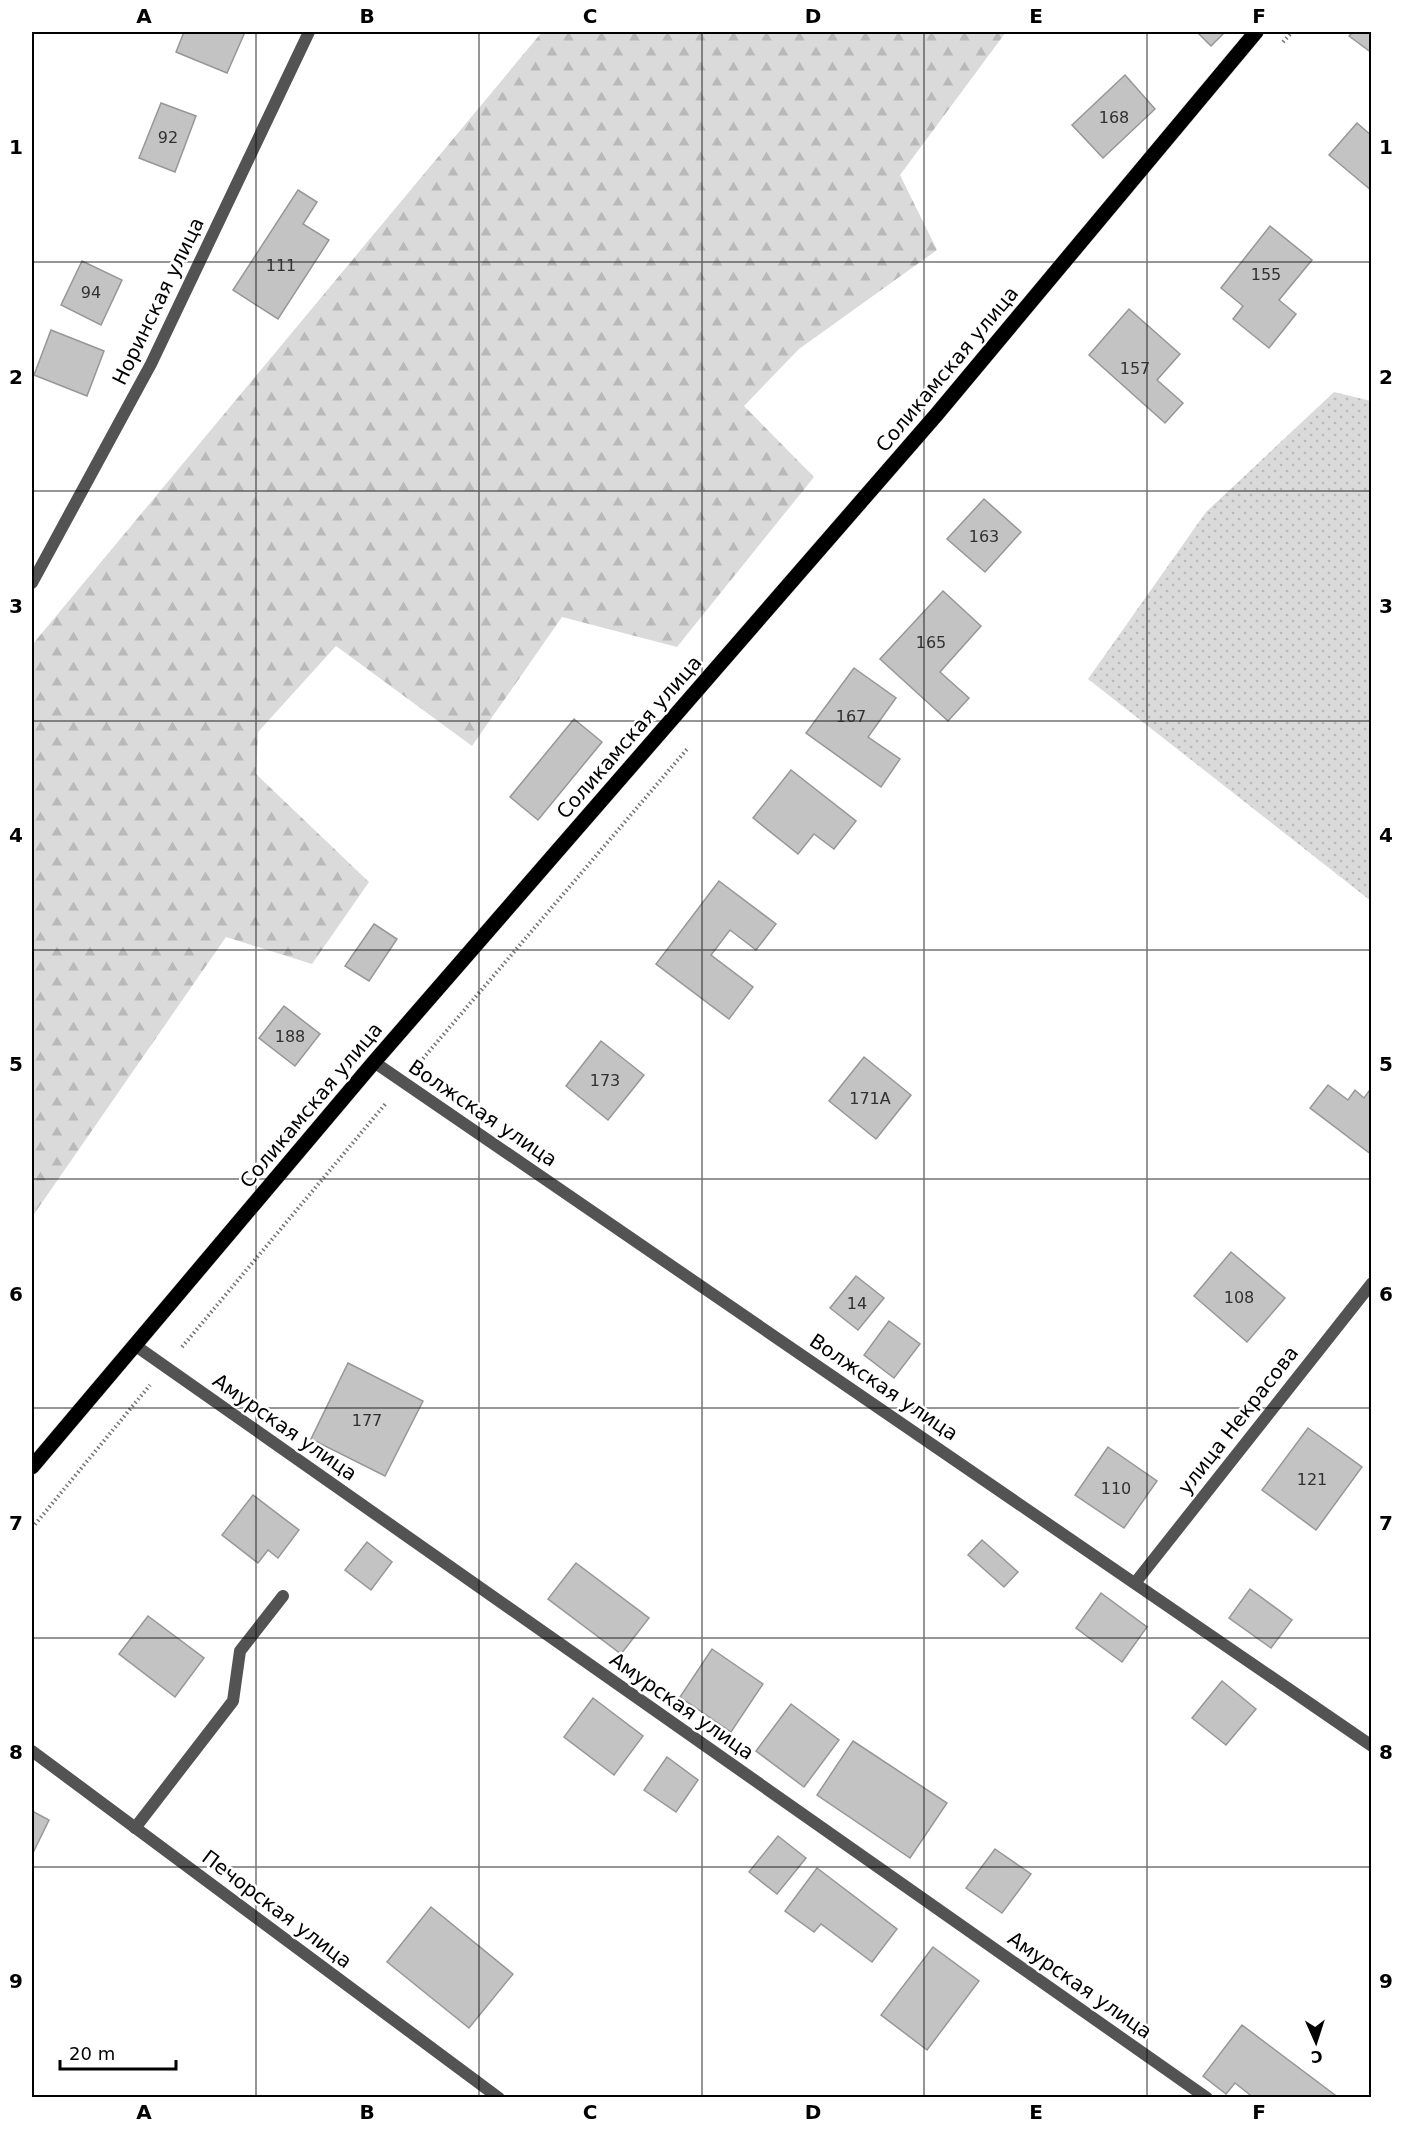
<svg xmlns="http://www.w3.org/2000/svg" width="1403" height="2129" font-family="'DejaVu Sans',sans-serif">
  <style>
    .grass { fill: url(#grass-dots) }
    .forest { fill: url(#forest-firs) }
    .building { fill: #c3c3c3; stroke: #979797; stroke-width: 1.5 }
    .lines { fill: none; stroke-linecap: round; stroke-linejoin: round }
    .primary-casing { stroke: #dbdbdb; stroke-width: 16 }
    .path { stroke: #757575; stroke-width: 4; stroke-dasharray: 1.5 3; stroke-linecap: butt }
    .service { stroke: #535353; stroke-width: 12 }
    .minor { stroke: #535353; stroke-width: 12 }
    .primary { stroke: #000; stroke-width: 15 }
    .grid { fill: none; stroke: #000; stroke-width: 1.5; stroke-opacity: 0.55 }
    .labels { text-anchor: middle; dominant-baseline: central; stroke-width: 5; stroke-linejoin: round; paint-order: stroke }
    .number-label { font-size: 16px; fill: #313131 }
    .street-label { font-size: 20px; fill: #000; stroke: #fff }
    .neatline { fill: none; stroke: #000; stroke-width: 2 }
    .grid-label { font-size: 20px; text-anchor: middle; font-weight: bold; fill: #000 }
  </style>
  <defs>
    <pattern id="grass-dots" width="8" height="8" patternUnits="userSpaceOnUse" patternTransform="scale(1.5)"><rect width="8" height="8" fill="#dadada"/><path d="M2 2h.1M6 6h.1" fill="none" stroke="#b9b9b9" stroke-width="1.8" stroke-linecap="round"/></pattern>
    <pattern id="forest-firs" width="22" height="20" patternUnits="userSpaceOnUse" patternTransform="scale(1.5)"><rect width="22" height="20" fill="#dadada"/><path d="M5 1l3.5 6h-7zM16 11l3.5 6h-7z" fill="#b9b9b9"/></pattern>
  </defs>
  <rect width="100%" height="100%" fill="#fff"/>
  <!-- grass -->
  <path class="grass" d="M1334 392 1371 401V901L1088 679 1206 512Z"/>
  <!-- forest -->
  <path class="forest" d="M542 32H1006L900 175 937 250 799 349 744 406 814 477 677 647 562 617 472 746 336 646 258 732 256 774 369 882 312 964 226 937 32 1217V645Z"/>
  <!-- building -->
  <g class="building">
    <path d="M184 32H245L227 73 176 52Z"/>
    <path d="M1197 32H1225L1211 46Z"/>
    <path d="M1353 32H1372V53L1349 36Z"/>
    <path d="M1125 75 1155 109 1103 158 1072 125Z"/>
    <path d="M161 103 196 116 175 172 139 158Z"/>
    <path d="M1357 123 1372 136V191L1329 155Z"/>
    <path d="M298 190 317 202 303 224 329 240 278 319 233 290Z"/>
    <path d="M1270 226 1312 260 1279 300 1296 314 1269 348 1233 319 1243 306 1221 288Z"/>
    <path d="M82 261 122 280 101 325 61 305Z"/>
    <path d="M1129 309 1180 354 1157 380 1183 403 1165 423 1089 355Z"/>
    <path d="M51 330 104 351 87 396 34 375Z"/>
    <path d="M984 499 1021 532 985 572 947 539Z"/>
    <path d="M943 591 981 626 940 672 969 698 948 721 880 659Z"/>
    <path d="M854 668 896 698 868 737 900 759 881 787 806 733Z"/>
    <path d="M574 719 602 742 538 820 510 797Z"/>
    <path d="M791 770 856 821 834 849 814 834 798 854 753 818Z"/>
    <path d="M719 881 776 924 756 950 730 930 711 955 753 987 729 1019 656 964Z"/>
    <path d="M374 924 397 939 369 981 345 966Z"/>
    <path d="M284 1006 320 1034 295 1066 259 1038Z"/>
    <path d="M601 1041 644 1075 608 1120 566 1086Z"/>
    <path d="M864 1057 911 1095 876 1139 829 1101Z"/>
    <path d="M1328 1085 1348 1100 1355 1090 1364 1098 1372 1087V1155L1310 1108Z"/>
    <path d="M1231 1252 1285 1298 1247 1342 1194 1296Z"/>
    <path d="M856 1276 884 1298 858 1330 830 1308Z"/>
    <path d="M889 1321 920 1344 894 1378 864 1355Z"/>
    <path d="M348 1363 423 1401 385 1476 311 1439Z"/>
    <path d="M1308 1428 1362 1467 1316 1530 1262 1490Z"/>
    <path d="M1108 1447 1157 1481 1124 1528 1075 1495Z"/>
    <path d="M253 1495 299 1530 278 1558 268 1550 258 1563 222 1535Z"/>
    <path d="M982 1540 1018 1572 1004 1587 968 1555Z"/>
    <path d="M367 1542 392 1562 371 1590 345 1570Z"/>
    <path d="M576 1563 649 1618 621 1654 548 1599Z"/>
    <path d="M1250 1589 1292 1620 1271 1648 1229 1618Z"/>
    <path d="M1101 1593 1147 1627 1122 1662 1076 1628Z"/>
    <path d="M148 1616 204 1658 175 1697 119 1654Z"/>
    <path d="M712 1649 763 1684 731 1732 680 1697Z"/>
    <path d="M1222 1681 1256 1709 1226 1745 1192 1718Z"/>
    <path d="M593 1698 643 1736 614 1775 564 1737Z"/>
    <path d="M791 1704 839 1740 804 1787 756 1751Z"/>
    <path d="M853 1741 947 1803 910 1858 817 1795Z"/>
    <path d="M667 1757 698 1780 676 1812 644 1790Z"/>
    <path d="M32 1811 49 1820 32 1855Z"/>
    <path d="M778 1836 806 1858 777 1894 749 1872Z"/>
    <path d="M995 1849 1031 1874 1002 1913 966 1888Z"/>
    <path d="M817 1868 897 1929 872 1962 821 1924 814 1932 785 1911Z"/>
    <path d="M431 1907 513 1974 469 2028 387 1962Z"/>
    <path d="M933 1947 979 1981 927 2050 881 2015Z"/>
    <path d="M1242 2025 1339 2098H1254L1235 2083 1226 2094 1203 2076Z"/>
  </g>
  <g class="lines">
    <defs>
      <path id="primary" d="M32 1467 374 1062 937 414 1256 32"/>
    </defs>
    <!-- primary casing -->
    <use href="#primary" class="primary-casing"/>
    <!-- path -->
    <g class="path">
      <path d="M1283 42 1292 32"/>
      <path d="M420 1062 688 748"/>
      <path d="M182 1347 387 1102"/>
      <path d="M32 1528 150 1385"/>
    </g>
    <!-- service -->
    <path class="service" d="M135 1828 233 1701 240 1651 283 1596"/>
    <!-- minor -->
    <g class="minor">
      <path d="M32 583 151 364 309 32"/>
      <path d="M374 1062 1372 1746"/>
      <path d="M136 1346 1207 2098"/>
      <path d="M1135 1583 1372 1283"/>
      <path d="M32 1751 499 2098"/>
    </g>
    <!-- primary -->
    <use href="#primary" class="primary"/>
  </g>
  <!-- grid -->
  <path class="grid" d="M256 32V2098M479 32V2098M702 32V2098M924 32V2098M1147 32V2098M32 262H1372M32 491H1372M32 721H1372M32 950H1372M32 1179H1372M32 1408H1372M32 1638H1372M32 1867H1372"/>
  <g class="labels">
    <!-- number labels -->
    <g class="number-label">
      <text x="1114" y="117">168</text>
      <text x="168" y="137">92</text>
      <text x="281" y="265">111</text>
      <text x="1266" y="274">155</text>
      <text x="91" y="292">94</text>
      <text x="1135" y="368">157</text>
      <text x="984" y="536">163</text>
      <text x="931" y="642">165</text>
      <text x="851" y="716">167</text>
      <text x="290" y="1036">188</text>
      <text x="605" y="1080">173</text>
      <text x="870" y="1098">171А</text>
      <text x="1239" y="1297">108</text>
      <text x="857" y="1303">14</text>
      <text x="367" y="1420">177</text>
      <text x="1312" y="1479">121</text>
      <text x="1116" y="1488">110</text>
    </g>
    <!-- street labels -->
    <g class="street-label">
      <text transform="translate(158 301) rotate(-64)">Норинская улица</text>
      <text transform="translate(947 369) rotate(-50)">Соликамская улица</text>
      <text transform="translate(629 737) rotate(-49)">Соликамская улица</text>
      <text transform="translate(311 1105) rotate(-50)">Соликамская улица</text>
      <text transform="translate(483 1113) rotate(34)">Волжская улица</text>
      <text transform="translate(884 1387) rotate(34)">Волжская улица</text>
      <text transform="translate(1238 1420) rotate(-52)">улица Некрасова</text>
      <text transform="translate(285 1427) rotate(35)">Амурская улица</text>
      <text transform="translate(682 1706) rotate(35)">Амурская улица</text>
      <text transform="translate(277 1909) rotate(37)">Печорская улица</text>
      <text transform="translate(1080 1985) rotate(35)">Амурская улица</text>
    </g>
  </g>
  <!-- border -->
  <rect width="1403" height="2129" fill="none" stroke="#ffffff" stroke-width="66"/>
  <!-- north arrow -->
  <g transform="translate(1316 2042) rotate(177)" stroke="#ffffff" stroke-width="4.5" paint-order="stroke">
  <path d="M0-4.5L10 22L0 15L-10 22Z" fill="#000000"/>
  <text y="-9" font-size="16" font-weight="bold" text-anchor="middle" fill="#000000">С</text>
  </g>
  <!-- scale -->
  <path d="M60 2060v9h116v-9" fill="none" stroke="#000000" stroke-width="3"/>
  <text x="69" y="2060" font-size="18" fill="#000000" stroke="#ffffff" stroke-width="4.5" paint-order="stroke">20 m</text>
  <rect x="33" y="33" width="1337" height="2063" class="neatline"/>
  <g class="grid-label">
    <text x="144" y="23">A</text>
    <text x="367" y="23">B</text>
    <text x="590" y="23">C</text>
    <text x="813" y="23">D</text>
    <text x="1036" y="23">E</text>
    <text x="1259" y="23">F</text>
    <text x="16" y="154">1</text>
    <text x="1386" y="154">1</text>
    <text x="16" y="384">2</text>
    <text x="1386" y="384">2</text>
    <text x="16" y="613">3</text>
    <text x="1386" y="613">3</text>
    <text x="16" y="842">4</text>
    <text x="1386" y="842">4</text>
    <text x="16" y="1071">5</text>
    <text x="1386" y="1071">5</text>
    <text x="16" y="1301">6</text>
    <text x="1386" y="1301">6</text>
    <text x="16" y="1530">7</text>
    <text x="1386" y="1530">7</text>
    <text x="16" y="1759">8</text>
    <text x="1386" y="1759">8</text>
    <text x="16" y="1988">9</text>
    <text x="1386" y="1988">9</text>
    <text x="144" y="2119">A</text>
    <text x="367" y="2119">B</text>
    <text x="590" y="2119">C</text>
    <text x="813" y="2119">D</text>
    <text x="1036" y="2119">E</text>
    <text x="1259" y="2119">F</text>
  </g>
</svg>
